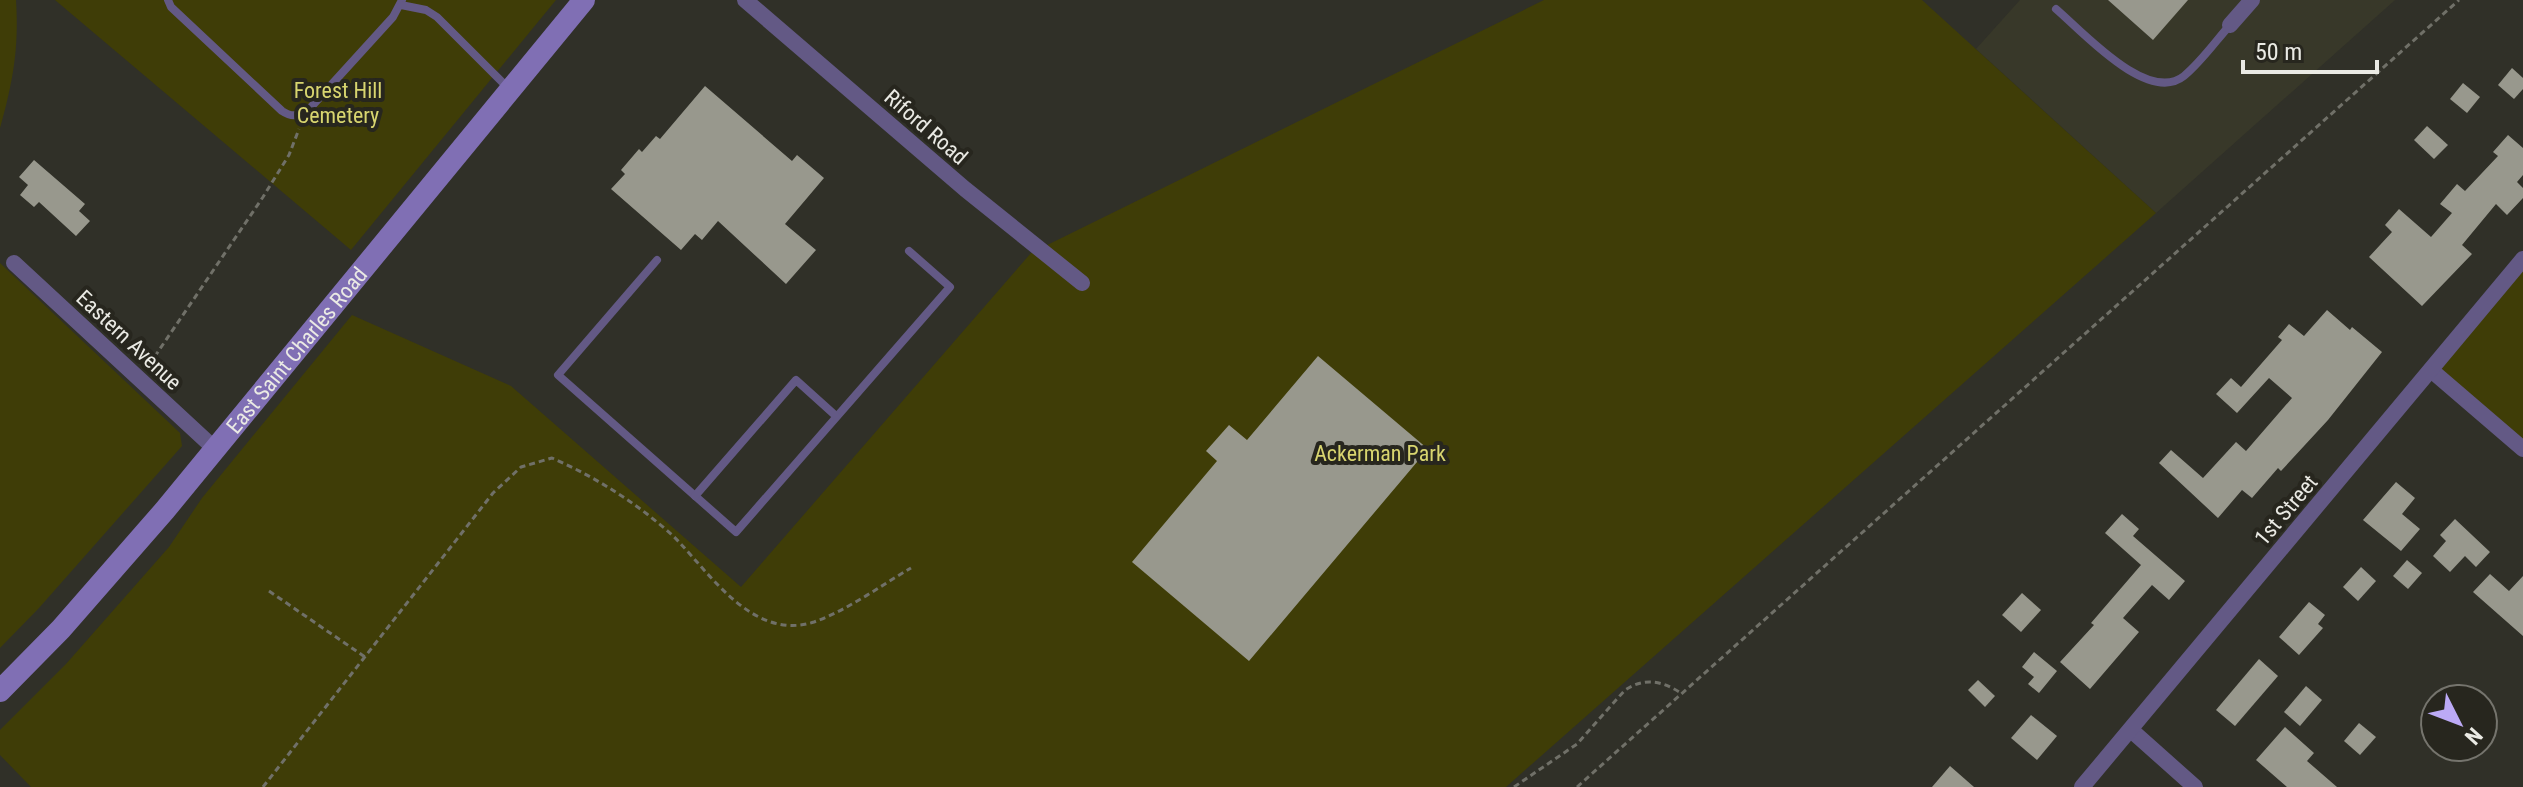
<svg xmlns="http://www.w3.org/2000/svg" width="2523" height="787" font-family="'Roboto Condensed',sans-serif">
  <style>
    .built { fill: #383829 }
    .green { fill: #3f3d07 }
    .building { fill: #98988d }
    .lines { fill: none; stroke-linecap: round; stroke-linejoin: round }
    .path { stroke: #707068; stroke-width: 3; stroke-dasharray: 6 4; stroke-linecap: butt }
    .service { stroke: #635985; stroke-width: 8 }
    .minor { stroke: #635985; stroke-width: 16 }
    .secondary { stroke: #806fb4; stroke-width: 22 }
    .labels { text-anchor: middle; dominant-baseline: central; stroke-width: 8; stroke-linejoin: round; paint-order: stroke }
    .park-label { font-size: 22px; fill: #d8d56f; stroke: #27261e }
    .street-label { font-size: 22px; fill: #eaeae4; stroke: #27261e }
  </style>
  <rect width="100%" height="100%" fill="#303028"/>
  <!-- built -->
  <path class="built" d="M2020 0H2395L2156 213 1976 49Z"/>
  <!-- green -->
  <g class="green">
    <path d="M0 0H16C19 49 13 81 0 128Z"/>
    <path d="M55 0H556L351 250Z"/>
    <path d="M1544 0H1922L2156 213 1506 787H31L0 755V730L66 664 169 547 202 498 352 315 511 386 741 587 1031 253Z"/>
    <path d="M0 263 180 433 182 446 39 608 0 648Z"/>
    <path d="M2523 269V440L2441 369Z"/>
  </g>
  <!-- building -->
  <g class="building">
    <path d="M2108 0H2188L2153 40Z"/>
    <path d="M2512 68 2523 78V89L2514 99 2498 85Z"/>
    <path d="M2463 83 2480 97 2467 113 2450 99Z"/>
    <path d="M705 86 792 161 797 155 824 178 785 224 816 250 786 284 718 221 702 240 695 234 681 250 611 189 625 174 621 170 639 149 642 152 656 136 660 139Z"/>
    <path d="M2427 126 2448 145 2434 159 2414 140Z"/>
    <path d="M2508 135 2523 148V175L2517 182 2523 188V198L2507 215 2496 204 2462 245 2472 254 2422 306 2369 257 2392 232 2385 225 2399 209 2431 237 2452 213 2440 204 2457 184 2465 191 2498 156 2493 152Z"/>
    <path d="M34 160 85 204 79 211 90 221 76 236 39 202 34 207 20 195 28 185 19 177Z"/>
    <path d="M2327 310 2350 330 2352 327 2382 352 2328 420 2281 471 2278 468 2252 498 2242 490 2218 518 2159 463 2171 450 2203 478 2236 442 2246 451 2292 398 2269 378 2237 413 2216 394 2231 378 2241 387 2282 340 2278 337 2289 324 2304 336Z"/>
    <path d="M1318 356 1428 449 1249 661 1132 562 1217 461 1206 451 1229 425 1247 440Z"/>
    <path d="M2396 482 2415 498 2402 514 2420 529 2401 551 2363 520Z"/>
    <path d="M2122 514 2139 529 2133 536 2185 581 2169 600 2152 585 2123 618 2139 632 2090 689 2060 662 2094 625 2091 623 2141 565 2105 533Z"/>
    <path d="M2455 519 2490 552 2476 567 2465 556 2450 572 2433 556 2446 541 2440 535Z"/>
    <path d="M2407 560 2422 573 2408 589 2393 576Z"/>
    <path d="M2361 567 2376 581 2358 601 2343 587Z"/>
    <path d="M2490 574 2509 591 2523 576V636L2473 592Z"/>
    <path d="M2022 593 2041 610 2021 632 2002 615Z"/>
    <path d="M2309 602 2325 615 2318 624 2323 628 2299 655 2279 637Z"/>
    <path d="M2034 652 2057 671 2039 693 2028 684 2034 677 2022 667Z"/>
    <path d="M2259 659 2278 676 2235 726 2216 710Z"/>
    <path d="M1978 680 1995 696 1985 707 1968 690Z"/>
    <path d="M2306 686 2322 700 2300 726 2284 712Z"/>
    <path d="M2031 715 2057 736 2037 760 2011 738Z"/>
    <path d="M2359 723 2376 737 2360 755 2344 741Z"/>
    <path d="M2285 727 2314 753 2307 761 2337 787H2287L2256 760Z"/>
    <path d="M1950 766 1974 787H1932Z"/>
  </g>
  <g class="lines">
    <!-- path -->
    <g class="path">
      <path d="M149 365 263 197 289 155 299 129"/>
      <path d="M269 591 365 657"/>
      <path d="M263 787 493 493 521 467 552 458C586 473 617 491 647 514 658 523 670 532 679 542 713 578 755 641 814 622 848 610 880 586 911 568"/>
      <path d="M1514 787 1577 744 1625 690C1645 677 1662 681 1681 693"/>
      <path d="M1577 787 2459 0"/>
    </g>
    <!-- service -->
    <g class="service">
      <path d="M168 0 171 7 282 111C294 119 301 115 312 106L393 17 402 0"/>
      <path d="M401 5 426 10 437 17 508 88"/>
      <path d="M2056 9C2082 31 2148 105 2184 76 2201 62 2215 42 2230 25"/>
      <path d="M657 260 558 375 736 532 950 287 909 251"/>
      <path d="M695 496 796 380 836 416"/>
    </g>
    <!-- minor -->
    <g class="minor">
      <path d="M745 0 965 189 1082 283"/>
      <path d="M2230 25 2252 0"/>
      <path d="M14 263 215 449"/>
      <path d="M2431 370 2523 449"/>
      <path d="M2131 730 2195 787"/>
      <path d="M2082 787 2523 259"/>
    </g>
    <!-- secondary -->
    <path class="secondary" id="s1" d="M0 691 61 629 165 510 584 0"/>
  </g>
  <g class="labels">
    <!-- park labels -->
    <g class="park-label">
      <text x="338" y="90">Forest Hill<tspan x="338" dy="25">Cemetery</tspan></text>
      <text x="1380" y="453">Ackerman Park</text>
    </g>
    <!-- street labels -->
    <g class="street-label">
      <text transform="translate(926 127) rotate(41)">Riford Road</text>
      <text transform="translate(129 340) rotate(43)">Eastern Avenue</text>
      <text stroke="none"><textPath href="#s1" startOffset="452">East Saint Charles Road</textPath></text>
      <text transform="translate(2286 510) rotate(-50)">1st Street</text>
    </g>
  </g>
  <!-- north arrow -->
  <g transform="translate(2459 723) rotate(132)"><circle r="38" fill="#27261e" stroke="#75746d" stroke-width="2"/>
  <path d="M0-6L14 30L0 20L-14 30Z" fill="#bcaaf6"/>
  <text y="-12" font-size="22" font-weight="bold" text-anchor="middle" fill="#eaeae4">N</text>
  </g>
  <!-- scale -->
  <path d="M2243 60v12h134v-12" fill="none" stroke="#eaeae4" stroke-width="4"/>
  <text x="2255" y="60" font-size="24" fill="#eaeae4" stroke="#27261e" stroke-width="6" paint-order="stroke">50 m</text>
</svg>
